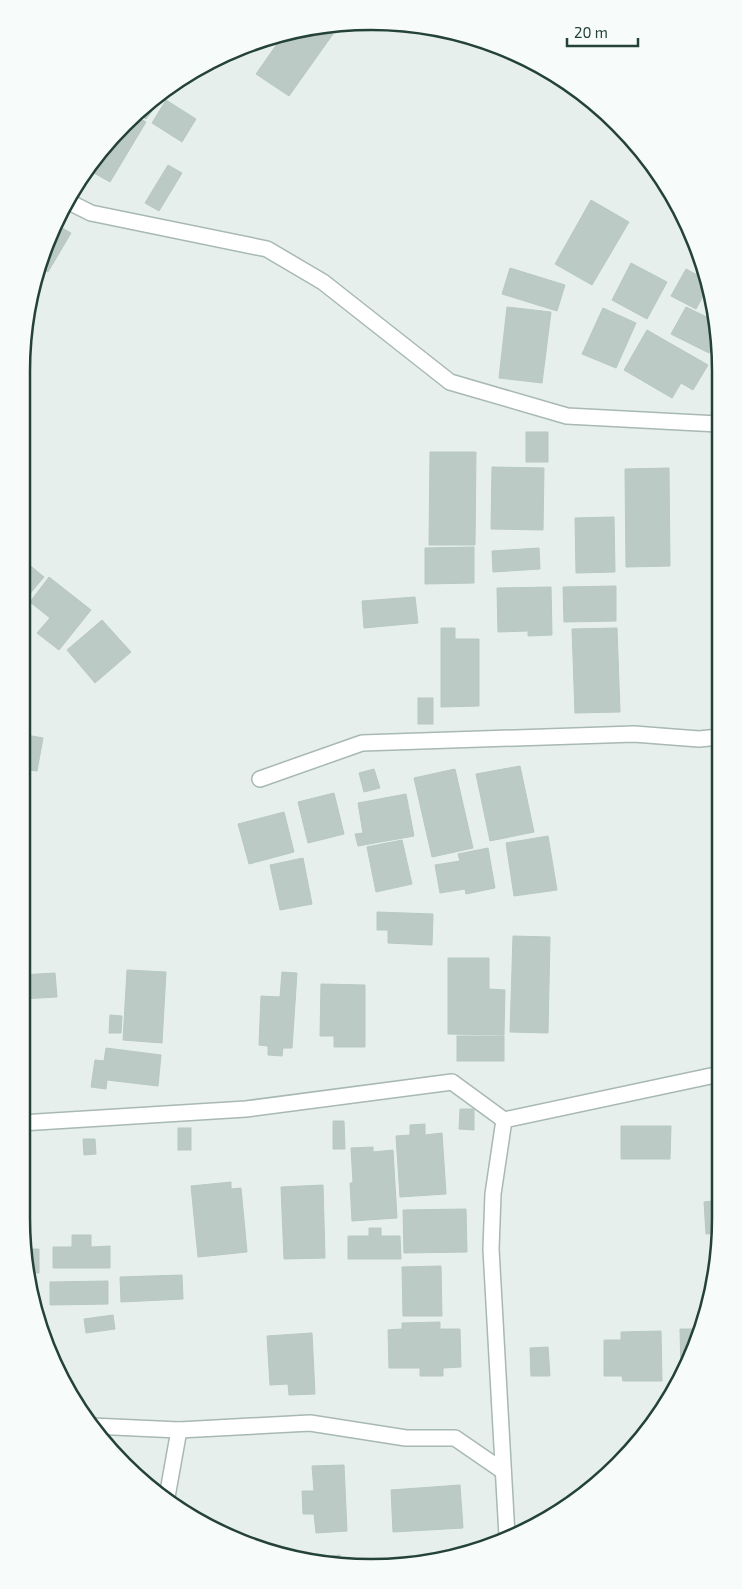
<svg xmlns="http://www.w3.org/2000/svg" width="742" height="1589" font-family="'Exo 2',sans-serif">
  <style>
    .building { fill: #bbcac4; stroke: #b8c9c2 }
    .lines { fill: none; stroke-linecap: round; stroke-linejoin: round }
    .minor-casing { stroke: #a8b8b2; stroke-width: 18 }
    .minor { stroke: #fff; stroke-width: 15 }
    .rim { fill: none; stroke: #24423a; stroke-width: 2.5 }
  </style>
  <rect width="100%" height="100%" fill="#e6efeb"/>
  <!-- building -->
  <g class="building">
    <path d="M321 26 333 34 289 96 256 74 284 34 302 28Z"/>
    <path d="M166 100 196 119 182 142 152 123Z"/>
    <path d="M145 106 152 111 146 119 136 113Z"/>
    <path d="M134 115 146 122 110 182 87 169 123 124Z"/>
    <path d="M168 165 182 173 159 211 145 203Z"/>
    <path d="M591 200 629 222 592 285 555 264Z"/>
    <path d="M55 224 71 233 48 272 39 267 48 237Z"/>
    <path d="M631 263 667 282 647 319 612 300Z"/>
    <path d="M510 268 565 285 557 311 502 294Z"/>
    <path d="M686 269 705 279 708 287 696 309 671 296Z"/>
    <path d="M507 307 551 312 542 383 499 378Z"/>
    <path d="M686 307 717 322 718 335 709 353 671 334Z"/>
    <path d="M603 308 636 323 616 368 582 354Z"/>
    <path d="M647 330 708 365 693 390 681 383 672 398 624 370Z"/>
    <rect x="526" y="432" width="22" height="30"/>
    <path d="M430 452H476L475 545H429Z"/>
    <path d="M492 467 544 468 543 530 491 529Z"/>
    <path d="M669 468 670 566 626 567 625 469Z"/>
    <path d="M614 517 615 572 576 573 575 518Z"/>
    <path d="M474 547V583L425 584V548Z"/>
    <path d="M539 548 540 569 493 572 492 551Z"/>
    <path d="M21 558 44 577 22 603H21Z"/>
    <path d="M49 577 91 610 59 650 37 633 50 618 30 602Z"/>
    <path d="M616 586V621L564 622 563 587Z"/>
    <path d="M551 587 552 635 528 636V631L498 632 497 588Z"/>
    <path d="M415 597 418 623 364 628 362 601Z"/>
    <path d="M102 620 131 652 95 683 67 650Z"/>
    <path d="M441 628H455V639H479V706L441 707Z"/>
    <path d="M617 628 620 712 575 713 572 629Z"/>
    <path d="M21 668 26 713 21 714Z"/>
    <rect x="418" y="698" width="15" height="26"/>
    <path d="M21 734 43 738 37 771 21 769Z"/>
    <path d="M520 766 534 832 490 841 476 774Z"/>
    <path d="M374 769 380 788 364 792 359 773Z"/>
    <path d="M455 769 473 848 432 857 414 778Z"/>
    <path d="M21 778 27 779 24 801H21Z"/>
    <path d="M334 793 344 834 308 843 298 802Z"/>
    <path d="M406 794 414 836 358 846 355 834 363 833 358 803Z"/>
    <path d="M284 812 294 852 249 864 238 824Z"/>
    <path d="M548 836 557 890 514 896 506 843Z"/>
    <path d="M402 840 412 884 376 892 367 847Z"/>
    <path d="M488 848 495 888 466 894 465 889 440 893 435 865 460 861 458 854Z"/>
    <path d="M303 858 312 904 280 910 270 865Z"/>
    <path d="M377 912 433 914 432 945 388 943V930H377Z"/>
    <path d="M513 936 550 937 548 1033 510 1032Z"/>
    <path d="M448 958H489V989L505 990 504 1035 448 1034Z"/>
    <path d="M127 970 166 972 162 1043 123 1040Z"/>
    <path d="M282 972 297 973 292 1048H283L282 1056 268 1055V1046L259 1045 261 996 280 997Z"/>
    <path d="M55 973 57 997 21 999V975Z"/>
    <path d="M321 984 365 985V1047H334V1036H320Z"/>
    <path d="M110 1015 122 1016 121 1033H109Z"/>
    <rect x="457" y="1036" width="47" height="25"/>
    <path d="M106 1048 161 1055 158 1086 107 1080 106 1089 91 1087 95 1060 104 1061Z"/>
    <path d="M460 1109H474V1130L459 1129Z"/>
    <path d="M333 1121H344L345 1149H333Z"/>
    <path d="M425 1124V1135L442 1133 446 1194 400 1197 396 1136 410 1135V1125Z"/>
    <path d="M621 1126H671L670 1159H621Z"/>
    <rect x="178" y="1128" width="13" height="22"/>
    <path d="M83 1139H95L96 1154 84 1155Z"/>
    <path d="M373 1147V1152L393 1150 397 1218 352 1221 350 1183H353L351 1148Z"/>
    <path d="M231 1182V1189L241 1188 247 1252 198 1257 191 1186Z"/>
    <path d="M323 1185 325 1258 284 1259 281 1187Z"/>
    <path d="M721 1200 719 1233 706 1234 704 1202Z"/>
    <path d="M466 1209 467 1252 404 1253 403 1210Z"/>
    <path d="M369 1228H381V1236H400L401 1259H348V1236H369Z"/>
    <path d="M72 1235H91V1247L110 1246V1268H53V1247H72Z"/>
    <path d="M26 1249H39V1273H30Z"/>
    <path d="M441 1266 442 1316H403L402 1267Z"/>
    <path d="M182 1275 183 1299 121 1302 120 1277Z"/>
    <path d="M108 1281V1304L50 1305V1282Z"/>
    <path d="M113 1315 115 1329 86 1333 84 1319Z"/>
    <path d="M440 1322V1329H460L461 1367 443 1368V1376H420V1368H389L388 1330 402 1329V1323Z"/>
    <path d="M680 1329H701L694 1352 681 1372Z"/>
    <path d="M661 1331 662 1381H623L622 1376H604V1340H621V1332Z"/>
    <path d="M312 1333 315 1394 289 1395 288 1384 270 1385 267 1336Z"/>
    <path d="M548 1347 550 1376H531L530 1348Z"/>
    <path d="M344 1465 347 1531 316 1533 314 1514H303L302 1491H314L312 1466Z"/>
    <path d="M460 1485 463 1528 393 1532 391 1490Z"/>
    <path d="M340 1555 341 1565 299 1560Z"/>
  </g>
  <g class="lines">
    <defs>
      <g id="minor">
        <path d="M67 201 91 213 267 249 323 282 450 382 567 416 718 424"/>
        <path d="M260 779 362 743 634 734 699 739 719 737"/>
        <path d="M504 1120 493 1194 491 1249 507 1536"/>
        <path d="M21 1123 246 1109 452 1082 504 1120 720 1074"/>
        <path d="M92 1426 179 1430 310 1423 406 1438H455L503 1471"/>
        <path d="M167 1497 179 1430"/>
      </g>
    </defs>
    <!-- minor casing -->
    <use href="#minor" class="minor-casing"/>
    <!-- minor -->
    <use href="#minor" class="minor"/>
  </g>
  <!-- crop -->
  <path d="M0 0H742V1589H0ZM371 30H371A341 341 0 0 1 712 371V1218A341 341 0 0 1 371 1559H371A341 341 0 0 1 30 1218V371A341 341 0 0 1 371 30Z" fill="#f7fbf9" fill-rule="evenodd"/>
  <path class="rim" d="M371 30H371A341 341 0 0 1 712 371V1218A341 341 0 0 1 371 1559H371A341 341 0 0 1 30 1218V371A341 341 0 0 1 371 30Z"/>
  <!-- scale -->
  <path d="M567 38v8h71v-8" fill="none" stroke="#24423a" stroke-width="2.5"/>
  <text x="574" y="38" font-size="15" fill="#24423a" stroke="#f7fbf9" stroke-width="4" paint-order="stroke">20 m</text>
</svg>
